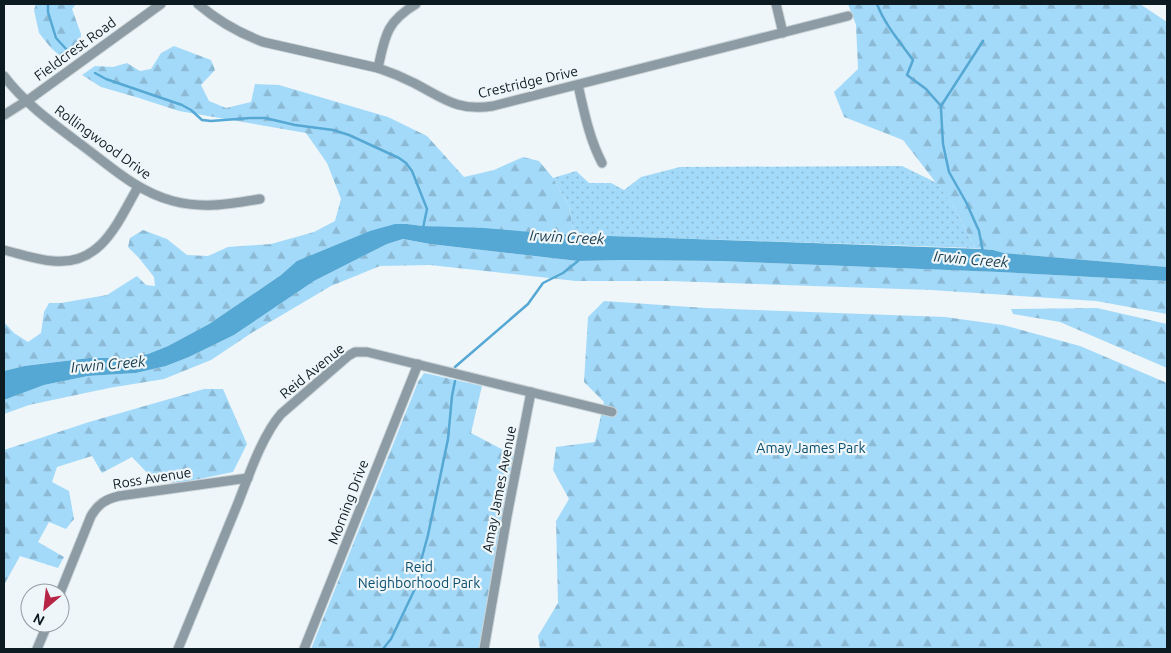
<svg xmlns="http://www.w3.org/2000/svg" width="1171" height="653" font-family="Ubuntu,sans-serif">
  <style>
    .grass { fill: url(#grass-dots) }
    .forest { fill: url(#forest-firs) }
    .water { fill: #55a8d4 }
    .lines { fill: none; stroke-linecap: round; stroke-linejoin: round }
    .stream { stroke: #55a8d4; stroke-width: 2.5 }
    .street-casing { stroke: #cad3d7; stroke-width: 11 }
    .street { stroke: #8c9ba4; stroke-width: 9 }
    .labels { text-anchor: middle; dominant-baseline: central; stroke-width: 4.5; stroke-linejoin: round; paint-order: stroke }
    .street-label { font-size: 14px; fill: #0c1a21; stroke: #eef6fa }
    .park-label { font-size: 14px; fill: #0c4f6d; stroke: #eef6fa }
    .water-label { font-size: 15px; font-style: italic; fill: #153a4c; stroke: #eef6fa }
  </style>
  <defs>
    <pattern id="grass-dots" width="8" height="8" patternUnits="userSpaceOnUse" patternTransform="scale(1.25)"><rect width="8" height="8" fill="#a4daf9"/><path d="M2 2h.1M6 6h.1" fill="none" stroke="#8cbad5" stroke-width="1.8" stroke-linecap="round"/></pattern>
    <pattern id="forest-firs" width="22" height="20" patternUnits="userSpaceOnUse" patternTransform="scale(1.25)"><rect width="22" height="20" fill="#a4daf9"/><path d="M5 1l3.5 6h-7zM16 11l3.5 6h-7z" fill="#8cbad5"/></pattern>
  </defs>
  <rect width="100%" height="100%" fill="#eef6fa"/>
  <!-- grass -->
  <path class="grass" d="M902 166 937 183 953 205 975 248 574 235 569 206 553 178 576 171 589 183H611L624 190 641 177 680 167Z"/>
  <!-- forest -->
  <g class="forest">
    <path d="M36 4H76L72 9 81 34 80 47 68 59 60 56 51 48 39 33 34 10Z"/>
    <path d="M848 4H1140L1167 22V267L1004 253 993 250 975 248 953 205 903 140 844 117 834 92 858 69 856 25Z"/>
    <path d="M174 46 211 60 215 70 201 85 209 101 226 108 251 102 255 84 279 85 388 117 427 136 464 177 494 170 523 157 539 161 553 178 569 206 574 235 423 226 407 224 298 261 281 275 209 324 168 346 148 354 127 358H89L24 366 4 371V322L14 333 28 342 41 333 44 312 49 303H61L107 295 137 276 146 285 155 286 154 277 139 258 128 247 130 238 143 230 167 239 187 255 208 256 228 247 271 244 314 232 335 221 341 199 327 163 306 133 179 111 139 98 101 87 82 75 95 66 113 67 127 63 140 71 151 69 161 53Z"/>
    <path d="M403 239 430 244 578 261 624 260 720 261 999 272 1167 281V314L1096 301 931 290 669 281H576L430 265 380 266 331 286 253 332 211 360 164 379 109 388 29 405 4 414V400L44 385 88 376 136 373 166 366 189 357 234 335 314 281 387 244Z"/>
    <path d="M604 301 705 308 945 317 1003 325 1080 346 1167 383V649H540L538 636 558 603 556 521 569 499 553 470 556 447 595 442 604 402 584 382 588 317Z"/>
    <path d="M1097 308 1167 324V368L1060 322 1013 314 1011 309Z"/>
    <path d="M424 373 429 374 482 386 471 433 515 456 479 649H311L418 382Z"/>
    <path d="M204 389H223L247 444 233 472 180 483 155 481 132 457 102 473 92 456 57 467 52 482 69 491 74 519 66 529 49 522 38 542 64 557 58 568 20 556 4 585V450L89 422Z"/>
  </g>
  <!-- water -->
  <path class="water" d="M395 224H407L423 226 484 228 553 234 982 249 993 250 1004 253 1167 267V281L999 272 720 261 624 260 578 261 430 244 403 239 387 244 314 281 234 335 189 357 166 366 136 373 88 376 44 385 4 400V371L24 366 89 358H127L148 354 168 346 209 324 281 275 297 261 370 231Z"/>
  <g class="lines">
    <!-- stream -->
    <g class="stream">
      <path d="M48 4V12L56 38 68 51"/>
      <path d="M877 4C885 25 900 42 913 60L907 75 926 89 941 106"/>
      <path d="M95 73 106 79 182 105 191 110 202 120 211 121 250 118H265L295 125 333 130 349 135 399 158 406 163 412 171 427 209 423 228"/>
      <path d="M983 252 979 231 966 202 949 172 943 144 941 109V106L983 41"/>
      <path d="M455 367 528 304 543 283 563 273 578 261 579 258"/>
      <path d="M383 649 391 639 422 574V557L428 535 448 439 452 396 455 381"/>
    </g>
    <defs>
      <g id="street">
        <path d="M198 4C218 21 239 33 263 42L378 68C390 72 402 77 414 83 443 98 458 112 493 106L848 16"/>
        <path d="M776 4 783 33"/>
        <path d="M378 68C385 36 386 22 416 4"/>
        <path d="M4 76C25 104 55 125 83 146 111 167 138 192 173 201 204 209 229 204 260 199"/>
        <path d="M578 85C584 111 589 138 602 163"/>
        <path d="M4 115 31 98 161 4"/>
        <path d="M4 250C20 254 37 260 53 261 102 266 118 221 138 187"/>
        <path d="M60 593 91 516C98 504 106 499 119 496L248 478"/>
        <path d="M37 649 48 623"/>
        <path d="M178 649C198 600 218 552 238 503 249 475 262 436 281 414L348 356 355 352H367L612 412"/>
        <path d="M304 649 418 364"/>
        <path d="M484 649 507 516 531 392"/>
      </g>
    </defs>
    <!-- street casing -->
    <use href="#street" class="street-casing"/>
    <!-- street -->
    <use href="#street" class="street"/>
  </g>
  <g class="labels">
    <!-- street labels -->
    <g class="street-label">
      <text transform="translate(75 49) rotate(-36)">Fieldcrest Road</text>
      <text transform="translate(528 82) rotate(-13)">Crestridge Drive</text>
      <text transform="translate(103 142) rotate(36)">Rollingwood Drive</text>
      <text transform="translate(312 371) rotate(-39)">Reid Avenue</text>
      <text transform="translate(152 478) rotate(-9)">Ross Avenue</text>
      <text transform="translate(499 489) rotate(-79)">Amay James Avenue</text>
      <text transform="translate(348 502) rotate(-69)">Morning Drive</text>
    </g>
    <!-- park labels -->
    <g class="park-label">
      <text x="811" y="448">Amay James Park</text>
      <text x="419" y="567">Reid<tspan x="419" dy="16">Neighborhood Park</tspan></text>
    </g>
    <!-- water labels -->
    <g class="water-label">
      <text transform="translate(567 237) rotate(3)">Irwin Creek</text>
      <text transform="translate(971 259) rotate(5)">Irwin Creek</text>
      <text transform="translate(108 364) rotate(-5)">Irwin Creek</text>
    </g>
  </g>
  <!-- border -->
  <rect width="1171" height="653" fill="none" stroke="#0c1a21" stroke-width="10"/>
  <!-- north arrow -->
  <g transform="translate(45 608) rotate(208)"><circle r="24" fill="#eef6fa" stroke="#949ea3"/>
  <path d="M0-4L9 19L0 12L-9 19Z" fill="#b62545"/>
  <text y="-8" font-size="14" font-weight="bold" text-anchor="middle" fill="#0c1a21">N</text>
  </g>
</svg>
